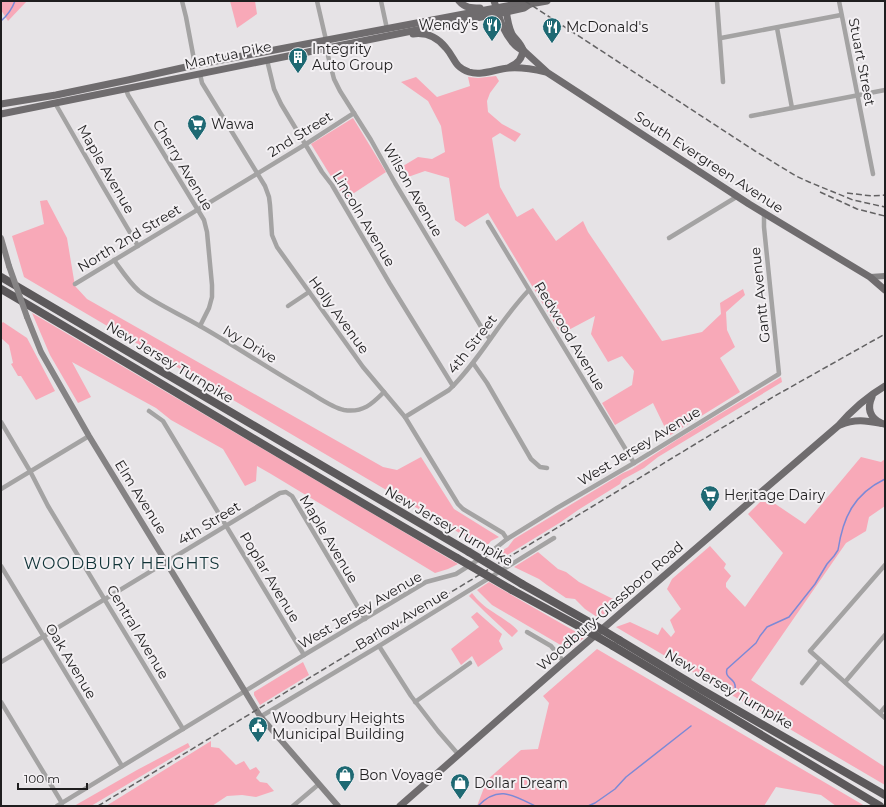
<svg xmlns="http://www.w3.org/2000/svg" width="886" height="807" font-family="Montserrat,sans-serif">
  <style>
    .green { fill: #f8a9b8 }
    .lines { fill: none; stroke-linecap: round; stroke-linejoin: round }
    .stream { stroke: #7c89d6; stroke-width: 1.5 }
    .street { stroke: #a4a3a3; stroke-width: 4.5 }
    .secondary { stroke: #858384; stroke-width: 6 }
    .primary { stroke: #6f6c6e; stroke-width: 7 }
    .highway { stroke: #5c595b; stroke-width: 8 }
    .rail { stroke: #636263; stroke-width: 1.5; stroke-dasharray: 6 3; stroke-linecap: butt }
    .secondary-bridge { stroke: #858384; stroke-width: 6 }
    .highway-bridge { stroke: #5c595b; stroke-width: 8 }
    .labels { text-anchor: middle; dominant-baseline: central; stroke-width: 4; stroke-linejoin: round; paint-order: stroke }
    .poi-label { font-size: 14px; fill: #1f1e1f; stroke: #f3f0f3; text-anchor: start }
    .street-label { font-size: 14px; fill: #1f1e1f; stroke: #f3f0f3 }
    .quarter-label { font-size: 16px; letter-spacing: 1px; fill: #103337; stroke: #f3f0f3 }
  </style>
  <rect width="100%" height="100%" fill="#e6e3e6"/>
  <!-- green -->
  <g class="green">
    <path d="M1 1H27L8 21 1 10Z"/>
    <path d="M230 1H255L257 14 237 28Z"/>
    <path d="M496 76 499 81 490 93 487 101 488 112 502 124 521 134 515 142 500 133 492 138 500 187 517 217 533 208 556 241 583 221 588 232 662 341 702 332 721 314 720 303 743 289 745 295 726 312 727 330 735 347 720 358 740 392 669 436 653 403 615 425 602 403 632 385 634 371 622 356 608 362 591 334 595 316 561 334 488 213 465 227 455 220 449 178 425 171 408 177 398 169 418 157 432 159 445 152 441 126 428 101 401 82 416 77 437 97 470 86 468 77 478 78Z"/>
    <path d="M353 118 386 172 345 199 311 144Z"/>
    <path d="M47 200 67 238 75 286 87 299 383 467 397 470 421 457 454 509 499 537 491 541 485 548 24 277 12 236 44 224 40 201Z"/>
    <path d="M32 313 458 564 448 569 435 573 271 474 257 466 256 481 245 486 223 449 171 420 156 408 72 362 91 397 78 403 50 355Z"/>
    <path d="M3 322 27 338 55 391 36 400 21 376H18L11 364 13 363 9 345 1 338V324Z"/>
    <path d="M781 377 782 382 658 457 644 468 622 480 620 484 578 510 561 522 499 560 493 556 508 547 514 539 623 473 632 469 678 439Z"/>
    <path d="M861 457 881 462 885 459V506L869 517 866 531 846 543 751 680 885 767V785L626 633 616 627 630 622 658 635 662 627 671 637 675 632 670 620 681 609 667 589 672 579 710 546 726 564 724 568 731 576 726 583V587L745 607 783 553 748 514 765 497 805 524Z"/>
    <path d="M538 552 558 569 566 572 579 582 623 604 600 619 585 609 575 599 566 598 547 585 539 579 514 567Z"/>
    <path d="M489 582 585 637 572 648 564 647 492 605 477 590Z"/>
    <path d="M472 593C477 600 485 607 493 612 501 618 512 623 518 631L512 637 485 612 469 596Z"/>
    <path d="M477 612 502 634 499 641 503 649 478 667 472 656 461 665 451 649 479 627 471 617Z"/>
    <path d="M597 649 865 806H836L821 795 776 787 764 806H477L487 780 521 750 538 749 549 703 543 696Z"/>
    <path d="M303 662 309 675 260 705 254 695V692Z"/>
    <path d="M211 741V747L219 748 236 765 244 761 250 770 256 767 260 772 256 778 260 782 267 783 274 791 256 797 242 795 227 796 212 806H106Z"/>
    <path d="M188 743 190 747 91 806H74L137 770Z"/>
  </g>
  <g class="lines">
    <!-- stream -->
    <g class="stream">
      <path d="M1 21C8 15 12 9 15 1"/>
      <path d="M735 690C737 677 724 680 727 669L756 643 760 636 767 627 789 617 815 584 827 564 834 556 838 550C843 517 854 494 885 479"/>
      <path d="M478 806C498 785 513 795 535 806"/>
      <path d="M588 806 595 803 615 789 626 777 691 726"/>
    </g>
    <!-- street -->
    <g class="street">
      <path d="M182 1 186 17 195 65"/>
      <path d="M317 1 326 40"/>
      <path d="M381 1 387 29"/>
      <path d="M717 1 723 82"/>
      <path d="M839 1 873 174"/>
      <path d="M777 28 792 108"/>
      <path d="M721 38 841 15"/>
      <path d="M326 48 334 79 340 91 371 140 395 183 483 330 490 339"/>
      <path d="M267 60 274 89 281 104 322 172 332 185 390 284 453 386"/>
      <path d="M200 74 202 83 265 186 269 197 270 205 272 235 277 247 363 367 405 417 458 504 463 509 503 533 507 539"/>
      <path d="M126 89 128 95 204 220 207 232 212 285V297L209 308 200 326"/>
      <path d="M55 103 102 185 138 246"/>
      <path d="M751 116 885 90"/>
      <path d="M488 222 634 463"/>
      <path d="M669 238 738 196"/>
      <path d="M114 260C122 271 129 282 139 291 158 305 180 314 200 326 237 347 272 371 309 392 319 398 333 408 344 410 363 413 372 404 384 392"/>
      <path d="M75 284 306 144 354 113"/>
      <path d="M288 306 309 292"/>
      <path d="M473 363 487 383 531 459 540 467 547 468"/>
      <path d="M149 411 163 421 304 655"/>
      <path d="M405 417 449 390C480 360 499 321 529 290"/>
      <path d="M1 422 30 471 48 506 183 729"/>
      <path d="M1 489 89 436"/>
      <path d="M885 565 810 651 885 718"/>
      <path d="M1 566 122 766"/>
      <path d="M527 632 551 646 564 662"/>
      <path d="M379 646 411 696 438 731 458 754"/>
      <path d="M1 662 280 493 286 492 292 496 365 619"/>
      <path d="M845 682 885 635"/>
      <path d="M802 683 820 661"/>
      <path d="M1 702 62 803"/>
      <path d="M415 702 470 663"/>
      <path d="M880 713 885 707"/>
      <path d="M260 717 379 646 554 538"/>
      <path d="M57 806 304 655 426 582 456 574 492 551 507 539 557 508 634 463 779 374 764 227V213"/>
      <path d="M293 806 319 784"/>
    </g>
    <!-- secondary -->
    <g class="secondary">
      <path d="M1 238 9 266"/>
      <path d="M870 277 885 276"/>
      <path d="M27 317 41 352 89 436 260 716 338 806"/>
    </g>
    <!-- primary -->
    <g class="primary">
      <path d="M459 1C465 8 471 8 480 8"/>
      <path d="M494 1C500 17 501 29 513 43 516 46 518 49 523 50L548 73 749 204 870 277 885 290"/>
      <path d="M506 9C507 17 508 26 512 34 515 39 521 43 523 50"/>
      <path d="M413 34C427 32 438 38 446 48 455 58 454 67 469 72 482 76 496 69 509 68 522 67 533 69 546 72"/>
      <path d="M510 67C518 63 522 59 523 50"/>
      <path d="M1 104 56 95 128 80 195 65 464 14 522 3 530 4 547 1"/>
      <path d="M1 114 506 12 524 8 530 4"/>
      <path d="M872 397C867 408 869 417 881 423"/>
      <path d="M840 425C856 418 868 421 884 424"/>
      <path d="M400 806 564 662 838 426C851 411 868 396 885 386"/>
    </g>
    <!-- highway -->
    <g class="highway">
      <path d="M1 277 469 552"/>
      <path d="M1 289C153 378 304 470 457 558"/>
      <path d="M522 584 591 623"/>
      <path d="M512 590 584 629"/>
      <path d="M619 640 702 690 885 795"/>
      <path d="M613 646 880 806"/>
    </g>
    <!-- rail -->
    <g class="rail">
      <path d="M525 1 755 151 796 176 809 182 853 200 885 207"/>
      <path d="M820 192 857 209 885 216"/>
      <path d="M847 193 872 196 885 195"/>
      <path d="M98 806 773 397 885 334"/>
    </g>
    <!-- secondary-bridge -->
    <path class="secondary-bridge" d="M9 266 27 317"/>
    <!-- highway-bridge -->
    <g class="highway-bridge">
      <path d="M469 552 522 584"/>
      <path d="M457 558 512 590"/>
      <path d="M591 623 619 640"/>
      <path d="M584 629 613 646"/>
    </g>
  </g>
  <!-- icons -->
  <defs>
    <symbol id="restaurant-pin" viewBox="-11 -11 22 30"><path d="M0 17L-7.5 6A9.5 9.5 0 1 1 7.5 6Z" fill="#1e6973" stroke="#f3f0f3"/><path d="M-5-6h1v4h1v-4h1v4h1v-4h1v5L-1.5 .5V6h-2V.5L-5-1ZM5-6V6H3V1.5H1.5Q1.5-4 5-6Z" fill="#fff"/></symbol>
    <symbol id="building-pin" viewBox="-11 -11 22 30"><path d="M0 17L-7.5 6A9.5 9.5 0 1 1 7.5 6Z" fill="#1e6973" stroke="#f3f0f3"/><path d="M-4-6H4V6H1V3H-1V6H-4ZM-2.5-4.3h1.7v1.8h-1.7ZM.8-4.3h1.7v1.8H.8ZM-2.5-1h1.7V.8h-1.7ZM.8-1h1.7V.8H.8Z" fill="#fff"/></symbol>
    <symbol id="supermarket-pin" viewBox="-11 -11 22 30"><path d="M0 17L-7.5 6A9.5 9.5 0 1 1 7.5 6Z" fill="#1e6973" stroke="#f3f0f3"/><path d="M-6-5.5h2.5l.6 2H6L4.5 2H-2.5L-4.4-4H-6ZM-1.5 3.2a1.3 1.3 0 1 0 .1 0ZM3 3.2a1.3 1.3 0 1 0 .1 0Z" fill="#fff"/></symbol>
    <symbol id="civic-pin" viewBox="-11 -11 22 30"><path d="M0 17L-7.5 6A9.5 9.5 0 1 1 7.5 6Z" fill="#1e6973" stroke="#f3f0f3"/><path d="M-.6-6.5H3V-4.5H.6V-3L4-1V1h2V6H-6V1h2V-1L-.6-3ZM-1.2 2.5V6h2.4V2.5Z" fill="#fff"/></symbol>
    <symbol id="shop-pin" viewBox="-11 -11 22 30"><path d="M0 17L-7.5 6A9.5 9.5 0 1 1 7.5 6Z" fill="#1e6973" stroke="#f3f0f3"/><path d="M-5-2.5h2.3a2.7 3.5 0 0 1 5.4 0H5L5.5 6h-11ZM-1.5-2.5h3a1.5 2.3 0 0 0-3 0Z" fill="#fff"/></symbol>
  </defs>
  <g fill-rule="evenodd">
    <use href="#restaurant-pin" x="481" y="14" width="22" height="30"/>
    <use href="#restaurant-pin" x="541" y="16" width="22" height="30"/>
    <use href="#building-pin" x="287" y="46" width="22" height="30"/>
    <use href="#supermarket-pin" x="186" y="113" width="22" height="30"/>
    <use href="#supermarket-pin" x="699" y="484" width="22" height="30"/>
    <use href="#civic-pin" x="247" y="715" width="22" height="30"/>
    <use href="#shop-pin" x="334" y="764" width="22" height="30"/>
    <use href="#shop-pin" x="449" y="772" width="22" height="30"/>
  </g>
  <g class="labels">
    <!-- poi labels -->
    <g class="poi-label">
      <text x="478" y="25" text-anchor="end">Wendy's</text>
      <text x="566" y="27">McDonald's</text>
      <text x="312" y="49">Integrity<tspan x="312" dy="16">Auto Group</tspan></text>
      <text x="211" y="124">Wawa</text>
      <text x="724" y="495">Heritage Dairy</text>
      <text x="272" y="718">Woodbury Heights<tspan x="272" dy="16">Municipal Building</tspan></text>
      <text x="359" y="775">Bon Voyage</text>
      <text x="474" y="783">Dollar Dream</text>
    </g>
    <!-- street labels -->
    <g class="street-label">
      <text transform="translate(228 55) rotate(-12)">Mantua Pike</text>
      <text transform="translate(862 62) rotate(79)">Stuart Street</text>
      <text transform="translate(300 134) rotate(-32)">2nd Street</text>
      <text transform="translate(709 162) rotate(33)">South Evergreen Avenue</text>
      <text transform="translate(183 165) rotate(59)">Cherry Avenue</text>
      <text transform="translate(106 169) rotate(60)">Maple Avenue</text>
      <text transform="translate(413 190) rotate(60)">Wilson Avenue</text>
      <text transform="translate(364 219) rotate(59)">Lincoln Avenue</text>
      <text transform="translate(129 238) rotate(-31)">North 2nd Street</text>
      <text transform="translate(760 295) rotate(-96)">Gantt Avenue</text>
      <text transform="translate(339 315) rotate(54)">Holly Avenue</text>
      <text transform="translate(570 336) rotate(59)">Redwood Avenue</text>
      <text transform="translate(250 344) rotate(31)">Ivy Drive</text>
      <text transform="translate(472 344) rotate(-52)">4th Street</text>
      <text transform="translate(170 362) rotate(31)">New Jersey Turnpike</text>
      <text transform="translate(639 446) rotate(-31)">West Jersey Avenue</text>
      <text transform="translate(141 497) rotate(58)">Elm Avenue</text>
      <text transform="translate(209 523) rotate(-31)">4th Street</text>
      <text transform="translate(449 526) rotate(30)">New Jersey Turnpike</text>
      <text transform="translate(329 539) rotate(59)">Maple Avenue</text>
      <text transform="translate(270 577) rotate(59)">Poplar Avenue</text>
      <text transform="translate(610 606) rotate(-41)">Woodbury-Glassboro Road</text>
      <text transform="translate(360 610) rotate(-30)">West Jersey Avenue</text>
      <text transform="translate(402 619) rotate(-31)">Barlow Avenue</text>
      <text transform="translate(138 632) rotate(59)">Central Avenue</text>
      <text transform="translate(71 661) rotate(59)">Oak Avenue</text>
      <text transform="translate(729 689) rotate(30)">New Jersey Turnpike</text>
    </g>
    <!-- quarter labels -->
    <g class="quarter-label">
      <text x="122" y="563">WOODBURY HEIGHTS</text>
    </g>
  </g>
  <!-- border -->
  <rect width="886" height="807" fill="none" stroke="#1f1e1f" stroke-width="4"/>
  <!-- scale -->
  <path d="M18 783v6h69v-6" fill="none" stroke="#1f1e1f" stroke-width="2"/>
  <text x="24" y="783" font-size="12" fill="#1f1e1f" stroke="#f3f0f3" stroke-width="3" paint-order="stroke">100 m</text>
</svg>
